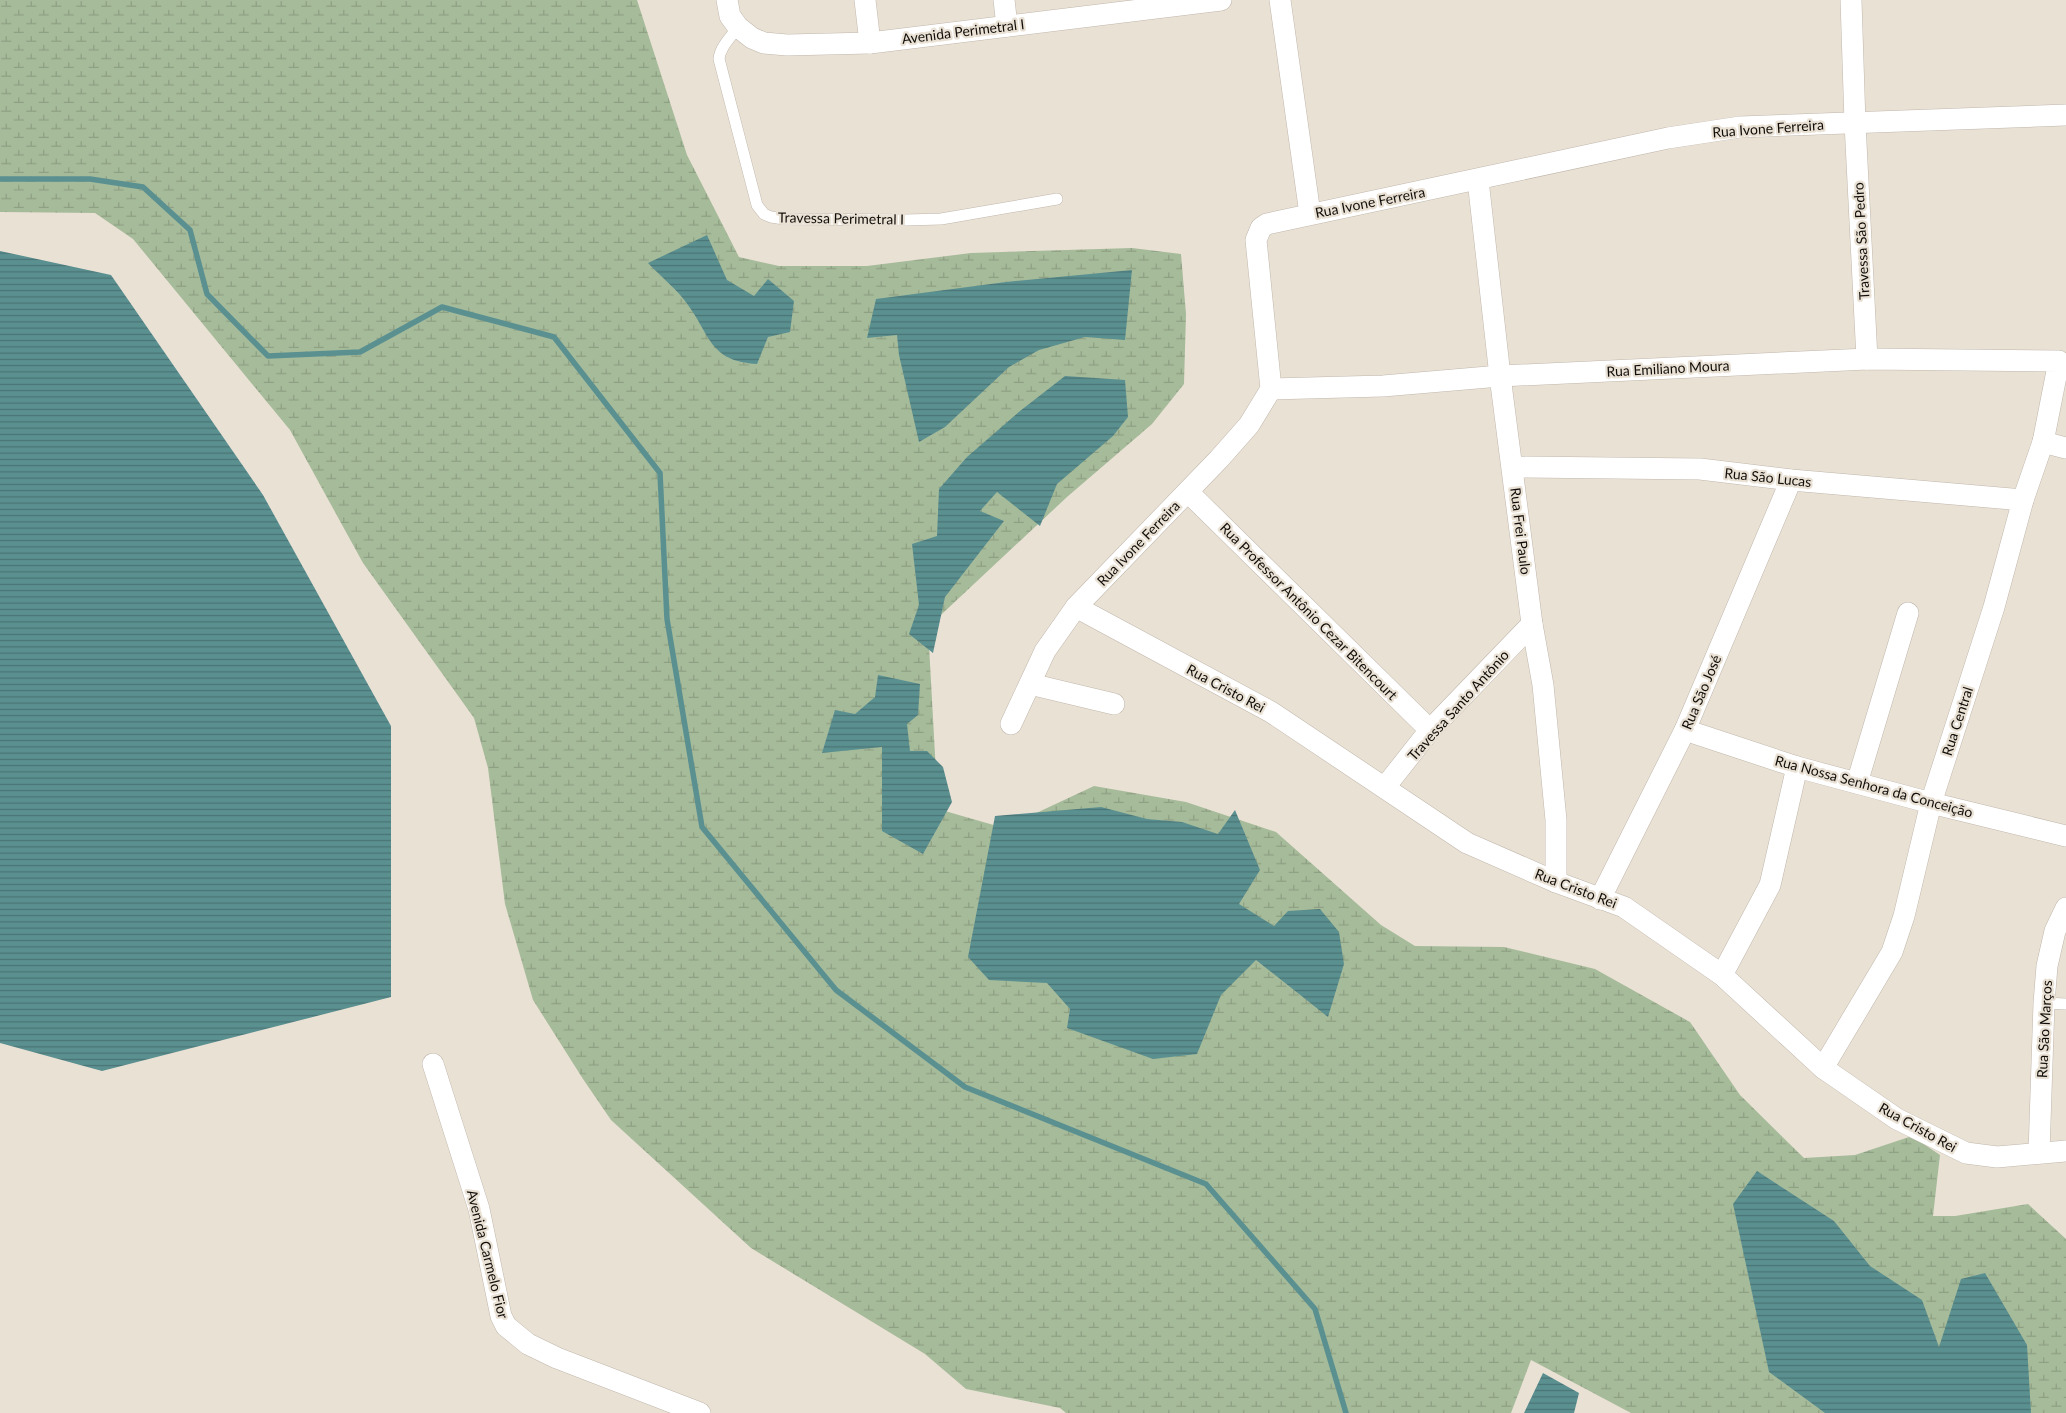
<svg xmlns="http://www.w3.org/2000/svg" width="2066" height="1413" font-family="Lato,sans-serif">
  <style>
    .wetland { fill: url(#wetland-marsh) }
    .water { fill: url(#water-rules) }
    .lines { fill: none; stroke-linecap: round; stroke-linejoin: round }
    .stream { stroke: #5b9091; stroke-width: 5.5 }
    .service-casing { stroke: #c0b7ac; stroke-width: 12 }
    .minor-casing { stroke: #c0b7ac; stroke-width: 22 }
    .service { stroke: #fff; stroke-width: 11 }
    .minor { stroke: #fff; stroke-width: 21 }
    .labels { text-anchor: middle; dominant-baseline: central; stroke-width: 4.5; stroke-linejoin: round; paint-order: stroke }
    .street-label { font-size: 14px; fill: #100d09; stroke: #eae1d5 }
  </style>
  <defs>
    <pattern id="wetland-marsh" width="20" height="14" patternUnits="userSpaceOnUse" patternTransform="scale(1.25)"><rect width="20" height="14" fill="#a6bb9a"/><path d="M1 5h8M5 5V1M11 12h8M15 12V8" fill="none" stroke="#8ea083"/></pattern>
    <pattern id="water-rules" width="6" height="5" patternUnits="userSpaceOnUse" patternTransform="scale(1.25)"><rect width="6" height="5" fill="#5b9091"/><path d="M0 2.5h6" fill="none" stroke="#4a7475"/></pattern>
  </defs>
  <rect width="100%" height="100%" fill="#eae1d5"/>
  <!-- wetland -->
  <path class="wetland" d="M0 0H637L687 155 739 257 779 266H867L971 253 1132 248 1181 254 1186 314 1184 384 1152 424 1067 497 928 627 938 809 1004 828 1094 786 1186 802 1276 832 1381 925 1415 946 1504 947 1595 969 1690 1022 1740 1095 1804 1158 1855 1155 1912 1136 1940 1155 1933 1216H1955L2028 1204 2066 1239V1413H1631L1531 1360 1511 1413H1066L1060 1408 966 1389 925 1354 751 1248 611 1120 583 1079 533 1000 505 904 488 768 474 718 363 563 290 430 133 239 95 213 0 212Z"/>
  <!-- water -->
  <g class="water">
    <path d="M707 235 727 280 754 296 768 279 794 301 790 332 768 337 757 364C710 361 711 337 688 305 678 290 661 277 648 263Z"/>
    <path d="M0 251 111 275 263 495 391 726V997L102 1071 0 1043Z"/>
    <path d="M1132 270 1125 340 1085 337 1039 350 1009 367 945 427 919 442 899 355 897 335 867 338 876 299 1006 282Z"/>
    <path d="M1065 376 1125 380 1128 417 1113 436 1057 484 1040 526 997 492 980 511 1004 521 945 597 933 653 909 634 919 605 912 544 937 536 939 489 967 457 1020 411Z"/>
    <path d="M878 675 920 684 918 715 907 724 910 751H927L943 767 952 802 923 854 882 831V747L822 753 835 710 855 714 875 697Z"/>
    <path d="M1101 807 1147 819 1182 822 1218 834 1235 810 1260 870 1239 904 1274 926 1288 911 1320 909 1339 932 1344 964 1328 1017 1256 960 1221 995 1197 1054 1153 1059 1067 1028 1070 1009 1047 983 989 980 968 957 995 816Z"/>
    <path d="M1757 1171 1834 1221 1870 1266 1922 1300 1939 1347 1961 1279 1985 1273 2027 1345 2031 1413H1825L1769 1372 1733 1204Z"/>
    <path d="M1543 1373 1579 1393 1574 1413H1524Z"/>
  </g>
  <g class="lines">
    <!-- stream -->
    <path class="stream" d="M0 179H90L143 187 190 230 207 294 268 356 360 352 442 307 554 337 660 473 667 619 702 827 836 990 965 1087 1206 1184 1315 1309 1346 1413"/>
    <defs>
      <g id="service">
        <path d="M738 27C731 37 720 47 719 59L757 205 764 214 771 217 784 219 906 220 941 219 1057 199"/>
        <path d="M2044 1003 2066 1004"/>
      </g>
      <g id="minor">
        <path d="M727 0 730 16 738 27 752 38 764 43 787 45 870 43 1221 0"/>
        <path d="M865 0 870 43"/>
        <path d="M1004 0 1007 26"/>
        <path d="M1280 0 1310 214"/>
        <path d="M1851 0 1855 123 1867 359"/>
        <path d="M1478 180 1500 376 1532 624 1543 685 1556 820V882"/>
        <path d="M1271 389 1383 386 1500 376 1867 359 2059 361 2043 442 2023 500 1994 607 1931 803 1904 916 1892 952 1823 1068"/>
        <path d="M2043 442 2066 448"/>
        <path d="M1513 467 1700 469 1791 480 2023 500"/>
        <path d="M1188 492 1430 730"/>
        <path d="M1076 607 1271 712 1467 843 1556 882 1624 907 1722 975 1823 1068 1897 1119 1966 1153 1997 1157 2066 1151"/>
        <path d="M1030 684 1114 704"/>
        <path d="M1011 724 1045 651 1076 607 1219 459 1249 425 1271 389 1256 240 1261 228 1267 224 1668 138 1740 127 2066 115"/>
        <path d="M1685 730 1797 767 1931 803 2066 836"/>
        <path d="M1857 783 1908 613"/>
        <path d="M1385 787 1430 730 1532 624"/>
        <path d="M1600 899 1685 730 1791 480"/>
        <path d="M1722 975 1770 885 1797 767"/>
        <path d="M433 1064 479 1209 501 1316 506 1326 528 1344 557 1358 700 1413"/>
        <path d="M2039 1153 2044 1003 2047 966 2055 931 2066 908"/>
      </g>
    </defs>
    <!-- service casing -->
    <use href="#service" class="service-casing"/>
    <!-- minor casing -->
    <use href="#minor" class="minor-casing"/>
    <!-- service -->
    <use href="#service" class="service"/>
    <!-- minor -->
    <use href="#minor" class="minor"/>
  </g>
  <g class="labels">
    <!-- street labels -->
    <g class="street-label">
      <text transform="translate(963 31) rotate(-7)">Avenida Perimetral I</text>
      <text transform="translate(1768 128) rotate(-4)">Rua Ivone Ferreira</text>
      <text transform="translate(1370 202) rotate(-11)">Rua Ivone Ferreira</text>
      <text transform="translate(841 218) rotate(1)">Travessa Perimetral I</text>
      <text transform="translate(1861 241) rotate(-93)">Travessa São Pedro</text>
      <text transform="translate(1668 368) rotate(-3)">Rua Emiliano Moura</text>
      <text transform="translate(1768 477) rotate(6)">Rua São Lucas</text>
      <text transform="translate(1521 531) rotate(83)">Rua Frei Paulo</text>
      <text transform="translate(1138 543) rotate(-46)">Rua Ivone Ferreira</text>
      <text transform="translate(1309 611) rotate(45)">Rua Professor Antônio Cezar Bitencourt</text>
      <text transform="translate(1226 688) rotate(28)">Rua Cristo Rei</text>
      <text transform="translate(1701 692) rotate(-67)">Rua São José</text>
      <text transform="translate(1458 705) rotate(-48)">Travessa Santo Antônio</text>
      <text transform="translate(1957 721) rotate(-72)">Rua Central</text>
      <text transform="translate(1874 786) rotate(15)">Rua Nossa Senhora da Conceição</text>
      <text transform="translate(1576 888) rotate(21)">Rua Cristo Rei</text>
      <text transform="translate(2044 1029) rotate(-87)">Rua São Marços</text>
      <text transform="translate(1918 1127) rotate(29)">Rua Cristo Rei</text>
      <text transform="translate(488 1254) rotate(76)">Avenida Carmelo Fior</text>
    </g>
  </g>
</svg>
